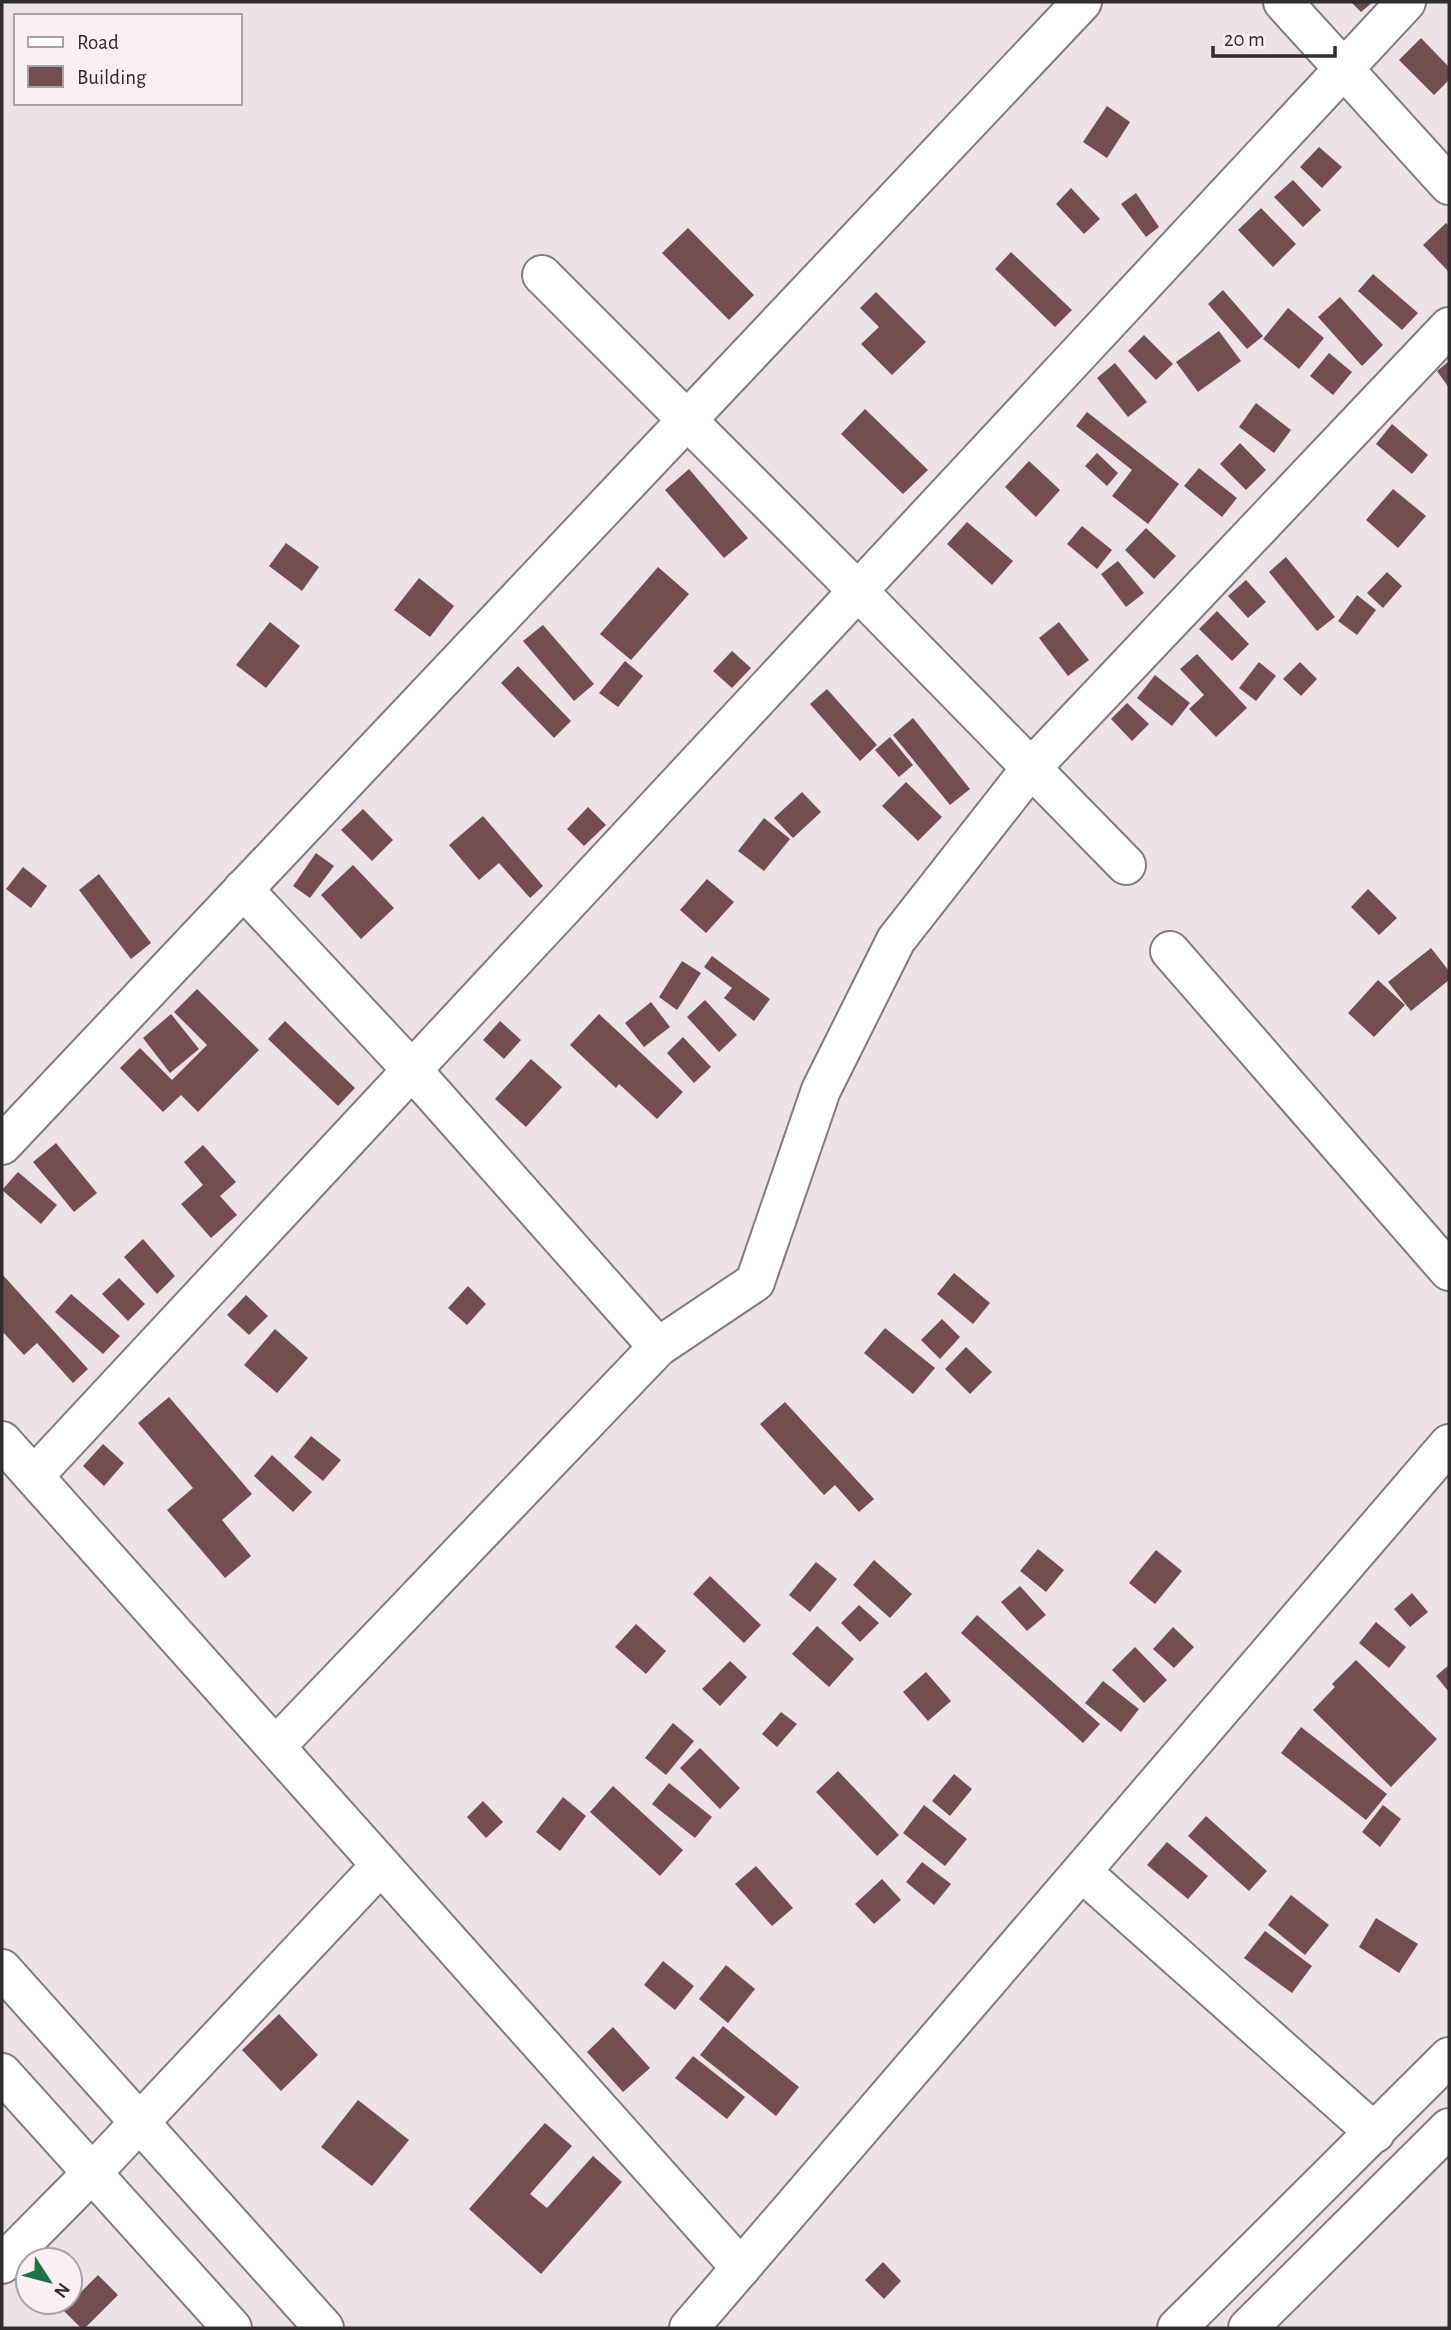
<svg xmlns="http://www.w3.org/2000/svg" width="1451" height="2330" font-family="'Alegreya Sans',sans-serif">
  <style>
    .building { fill: #734e50 }
    .lines { fill: none; stroke-linecap: round; stroke-linejoin: round }
    .minor-casing { stroke: #847a80; stroke-width: 42 }
    .tertiary-casing { stroke: #847a80; stroke-width: 42 }
    .minor { stroke: #fff; stroke-width: 38 }
    .tertiary { stroke: #fff; stroke-width: 38 }
  </style>
  <rect width="100%" height="100%" fill="#ede2e8"/>
  <!-- building -->
  <g class="building">
    <path d="M1351 2H1373L1361 12Z"/>
    <path d="M1421 38 1449 67V80L1434 95 1399 60Z"/>
    <path d="M1107 106 1130 122 1107 158 1083 142Z"/>
    <path d="M1319 147 1342 167 1322 188 1300 167Z"/>
    <path d="M1293 180 1321 210 1303 227 1274 197Z"/>
    <path d="M1071 188 1100 219 1084 234 1056 204Z"/>
    <path d="M1136 193 1159 227 1146 237 1121 204Z"/>
    <path d="M1261 208 1296 244 1273 267 1238 230Z"/>
    <path d="M1446 223 1449 226V272L1423 245Z"/>
    <path d="M688 228 754 295 729 320 662 253Z"/>
    <path d="M1011 252 1072 310 1055 327 995 269Z"/>
    <path d="M1373 274 1418 313 1402 330 1358 291Z"/>
    <path d="M1223 290 1263 336 1247 349 1208 304Z"/>
    <path d="M876 292 926 342 892 375 861 344 879 327 860 308Z"/>
    <path d="M1340 297 1383 345 1362 366 1318 317Z"/>
    <path d="M1288 308 1324 338 1299 369 1263 339Z"/>
    <path d="M1219 331 1241 361 1198 392 1176 362Z"/>
    <path d="M1144 335 1173 364 1156 380 1128 351Z"/>
    <path d="M1329 353 1352 372 1333 395 1310 376Z"/>
    <path d="M1449 361V388L1437 371Z"/>
    <path d="M1115 363 1147 402 1128 417 1097 378Z"/>
    <path d="M1256 403 1291 430 1274 453 1239 427Z"/>
    <path d="M865 409 928 470 903 494 841 434Z"/>
    <path d="M1087 412 1179 484 1148 524 1112 496 1132 470 1076 426Z"/>
    <path d="M1392 424 1428 455 1412 474 1376 444Z"/>
    <path d="M1240 443 1266 470 1246 490 1220 464Z"/>
    <path d="M1097 453 1118 473 1107 486 1085 466Z"/>
    <path d="M1029 461 1060 490 1036 517 1005 487Z"/>
    <path d="M1199 468 1237 498 1222 517 1184 486Z"/>
    <path d="M689 469 748 538 724 558 665 490Z"/>
    <path d="M1393 489 1426 516 1398 548 1366 520Z"/>
    <path d="M967 522 1013 561 992 585 947 544Z"/>
    <path d="M1082 526 1112 550 1097 569 1067 544Z"/>
    <path d="M1146 528 1176 556 1154 579 1125 550Z"/>
    <path d="M286 543 319 567 302 591 269 566Z"/>
    <path d="M1286 557 1335 617 1317 631 1269 572Z"/>
    <path d="M1118 561 1144 593 1126 607 1101 574Z"/>
    <path d="M658 567 689 594 631 660 600 634Z"/>
    <path d="M1387 572 1402 586 1383 608 1367 593Z"/>
    <path d="M419 578 454 606 430 637 394 610Z"/>
    <path d="M1246 580 1266 602 1248 618 1228 596Z"/>
    <path d="M1357 595 1376 610 1357 635 1338 621Z"/>
    <path d="M1217 611 1249 644 1232 661 1199 629Z"/>
    <path d="M270 622 300 646 266 688 236 665Z"/>
    <path d="M1059 622 1089 660 1068 676 1039 638Z"/>
    <path d="M543 625 594 684 574 701 523 641Z"/>
    <path d="M732 651 751 668 732 688 713 671Z"/>
    <path d="M1197 654 1247 708 1216 737 1189 709 1204 695 1180 669Z"/>
    <path d="M625 661 643 676 618 707 599 693Z"/>
    <path d="M1259 662 1276 676 1256 701 1239 688Z"/>
    <path d="M1300 662 1317 679 1301 696 1283 679Z"/>
    <path d="M518 666 571 721 554 738 501 683Z"/>
    <path d="M1155 675 1190 703 1172 726 1137 698Z"/>
    <path d="M827 689 877 745 860 761 810 704Z"/>
    <path d="M1127 703 1149 724 1132 741 1111 719Z"/>
    <path d="M913 718 970 789 950 805 893 735Z"/>
    <path d="M890 737 913 765 899 777 875 750Z"/>
    <path d="M906 782 942 817 918 841 882 806Z"/>
    <path d="M802 792 821 812 793 838 774 818Z"/>
    <path d="M588 807 606 825 584 846 567 829Z"/>
    <path d="M363 809 393 840 372 861 341 830Z"/>
    <path d="M483 816 543 886 530 898 499 863 479 880 449 845Z"/>
    <path d="M764 818 790 839 764 871 738 851Z"/>
    <path d="M316 853 334 866 310 898 293 886Z"/>
    <path d="M353 865 394 908 361 939 321 895Z"/>
    <path d="M23 867 47 886 31 908 6 889Z"/>
    <path d="M99 874 151 943 131 959 79 890Z"/>
    <path d="M707 879 734 902 706 933 680 910Z"/>
    <path d="M1368 889 1397 918 1379 935 1351 907Z"/>
    <path d="M1431 948 1449 971V980L1411 1011 1388 982Z"/>
    <path d="M712 956 770 999 754 1021 724 998 732 988 704 967Z"/>
    <path d="M682 961 701 973 677 1010 659 997Z"/>
    <path d="M1378 980 1405 1005 1374 1037 1348 1013Z"/>
    <path d="M197 989 259 1050 198 1112 181 1095 163 1112 120 1068 140 1048 172 1080 207 1045 174 1012Z"/>
    <path d="M705 1000 737 1035 719 1052 687 1017Z"/>
    <path d="M651 1002 670 1027 644 1047 625 1023Z"/>
    <path d="M171 1014 199 1049 170 1073 143 1038Z"/>
    <path d="M599 1014 683 1092 657 1119 619 1084 616 1088 570 1045Z"/>
    <path d="M285 1021 355 1088 338 1106 268 1039Z"/>
    <path d="M500 1021 521 1040 504 1059 483 1040Z"/>
    <path d="M683 1037 711 1067 694 1083 667 1053Z"/>
    <path d="M531 1059 562 1087 526 1127 495 1099Z"/>
    <path d="M56 1143 97 1193 74 1212 33 1162Z"/>
    <path d="M203 1145 236 1182 220 1196 237 1215 211 1238 181 1204 203 1185 184 1162Z"/>
    <path d="M18 1172 57 1205 41 1224 2 1190Z"/>
    <path d="M143 1239 175 1276 157 1294 124 1257Z"/>
    <path d="M954 1273 990 1303 973 1324 937 1294Z"/>
    <path d="M2 1274 88 1369 73 1383 37 1343 24 1355 2 1331Z"/>
    <path d="M119 1278 145 1304 128 1321 102 1294Z"/>
    <path d="M468 1286 486 1304 467 1325 448 1308Z"/>
    <path d="M71 1294 120 1336 103 1354 55 1312Z"/>
    <path d="M246 1295 268 1316 249 1335 227 1315Z"/>
    <path d="M942 1319 960 1337 940 1359 921 1340Z"/>
    <path d="M885 1328 935 1368 913 1394 864 1353Z"/>
    <path d="M275 1329 308 1358 277 1393 244 1365Z"/>
    <path d="M966 1347 992 1372 970 1394 945 1369Z"/>
    <path d="M169 1397 252 1494 222 1520 251 1556 225 1578 167 1510 193 1488 138 1423Z"/>
    <path d="M785 1402 874 1499 859 1512 835 1485 824 1495 760 1424Z"/>
    <path d="M311 1436 341 1460 323 1481 294 1457Z"/>
    <path d="M103 1444 124 1463 104 1486 83 1466Z"/>
    <path d="M272 1455 312 1492 293 1512 254 1476Z"/>
    <path d="M1038 1549 1064 1570 1046 1592 1020 1571Z"/>
    <path d="M1156 1550 1182 1571 1155 1604 1129 1583Z"/>
    <path d="M874 1560 912 1594 890 1618 853 1585Z"/>
    <path d="M816 1562 837 1579 810 1612 789 1595Z"/>
    <path d="M710 1576 761 1625 744 1643 693 1594Z"/>
    <path d="M1020 1586 1046 1615 1027 1631 1001 1602Z"/>
    <path d="M1412 1593 1428 1612 1410 1627 1394 1609Z"/>
    <path d="M859 1605 879 1623 860 1642 841 1623Z"/>
    <path d="M977 1615 1100 1724 1083 1743 961 1633Z"/>
    <path d="M1376 1622 1406 1647 1389 1668 1359 1643Z"/>
    <path d="M636 1624 666 1651 646 1674 615 1647Z"/>
    <path d="M817 1626 854 1659 829 1687 792 1654Z"/>
    <path d="M1173 1627 1194 1647 1174 1668 1153 1649Z"/>
    <path d="M1135 1647 1167 1680 1144 1703 1112 1670Z"/>
    <path d="M1356 1660 1437 1739 1391 1787 1313 1710 1335 1687 1332 1684Z"/>
    <path d="M730 1661 747 1677 720 1706 702 1689Z"/>
    <path d="M1449 1665V1692L1436 1676Z"/>
    <path d="M926 1672 951 1701 928 1721 903 1692Z"/>
    <path d="M1103 1681 1139 1709 1121 1732 1085 1703Z"/>
    <path d="M781 1712 797 1724 777 1747 762 1734Z"/>
    <path d="M673 1723 694 1741 666 1775 645 1758Z"/>
    <path d="M1301 1727 1387 1794 1366 1820 1281 1753Z"/>
    <path d="M700 1748 740 1788 720 1809 680 1768Z"/>
    <path d="M838 1771 899 1835 877 1856 816 1792Z"/>
    <path d="M954 1774 972 1789 950 1816 932 1801Z"/>
    <path d="M669 1783 712 1817 695 1838 652 1804Z"/>
    <path d="M613 1786 683 1850 660 1876 590 1812Z"/>
    <path d="M563 1797 586 1816 560 1851 536 1832Z"/>
    <path d="M483 1801 503 1822 486 1838 467 1817Z"/>
    <path d="M924 1805 967 1839 945 1866 903 1833Z"/>
    <path d="M1383 1805 1401 1819 1380 1847 1362 1832Z"/>
    <path d="M1206 1816 1267 1871 1249 1891 1188 1836Z"/>
    <path d="M1167 1842 1208 1876 1188 1899 1147 1865Z"/>
    <path d="M922 1862 951 1884 934 1905 906 1882Z"/>
    <path d="M756 1866 793 1908 772 1926 735 1884Z"/>
    <path d="M882 1879 901 1900 874 1924 855 1904Z"/>
    <path d="M1291 1895 1329 1925 1305 1955 1268 1925Z"/>
    <path d="M1376 1918 1418 1944 1399 1973 1359 1947Z"/>
    <path d="M1265 1931 1312 1966 1292 1993 1244 1958Z"/>
    <path d="M663 1961 694 1986 675 2010 644 1985Z"/>
    <path d="M726 1965 755 1989 728 2023 699 1999Z"/>
    <path d="M279 2014 318 2055 281 2091 242 2050Z"/>
    <path d="M723 2026 799 2087 776 2116 700 2055Z"/>
    <path d="M613 2027 650 2068 623 2092 587 2052Z"/>
    <path d="M693 2056 745 2097 727 2119 675 2078Z"/>
    <path d="M358 2100 409 2140 372 2186 321 2147Z"/>
    <path d="M545 2123 572 2146 530 2194 547 2208 593 2156 622 2182 541 2274 469 2209Z"/>
    <path d="M883 2262 901 2281 884 2299 865 2280Z"/>
    <path d="M98 2275 118 2295 85 2328H81L63 2310Z"/>
  </g>
  <g class="lines">
    <defs>
      <g id="minor">
        <path d="M1283 2 1449 185"/>
        <path d="M542 275 858 591 1126 865"/>
        <path d="M243 889 412 1070 658 1347"/>
        <path d="M1170 951 1449 1271"/>
        <path d="M2 1145 1082 2"/>
        <path d="M2 1441 741 2268"/>
        <path d="M34 1476 1406 2"/>
        <path d="M276 1746 658 1347 755 1282 821 1090 896 940 1031 768 1449 327"/>
        <path d="M1082 1872 1375 2133"/>
        <path d="M2 2264 92 2173 381 1865"/>
        <path d="M689 2328 1449 1444"/>
      </g>
      <g id="tertiary">
        <path d="M2 1969 324 2328"/>
        <path d="M2 2073 232 2328"/>
        <path d="M1177 2328 1449 2057"/>
        <path d="M1248 2328 1449 2128"/>
      </g>
    </defs>
    <!-- minor casing -->
    <use href="#minor" class="minor-casing"/>
    <!-- tertiary casing -->
    <use href="#tertiary" class="tertiary-casing"/>
    <!-- minor -->
    <use href="#minor" class="minor"/>
    <!-- tertiary -->
    <use href="#tertiary" class="tertiary"/>
  </g>
  <!-- border -->
  <rect width="1451" height="2330" fill="none" stroke="#312d2f" stroke-width="7"/>
  <!-- legend -->
  <rect x="14" y="14" width="228" height="91" fill="#faeff5" stroke="#aaa1a6" stroke-width="2"/>
  <rect x="28" y="37" width="35" height="10" fill="#ffffff" stroke="#aaa1a6" stroke-width="2"/>
  <text x="77" y="49" font-size="21" fill="#312d2f">Road</text>
  <rect x="28" y="66" width="35" height="21" fill="#734e50" stroke="#aaa1a6" stroke-width="2"/>
  <text x="77" y="84" font-size="21" fill="#312d2f">Building</text>
  <!-- north arrow -->
  <g transform="translate(49 2281) rotate(126)"><circle r="33" fill="#faeff5" stroke="#aaa1a6" stroke-width="2"/>
  <path d="M0-5L12 26L0 18L-12 26Z" fill="#207345"/>
  <text y="-10" font-size="19" font-weight="bold" text-anchor="middle" fill="#312d2f">N</text>
  </g>
  <!-- scale -->
  <path d="M1213 46v10h122v-10" fill="none" stroke="#312d2f" stroke-width="3.5"/>
  <text x="1224" y="46" font-size="21" fill="#312d2f" stroke="#faeff5" stroke-width="5" paint-order="stroke">20 m</text>
</svg>
